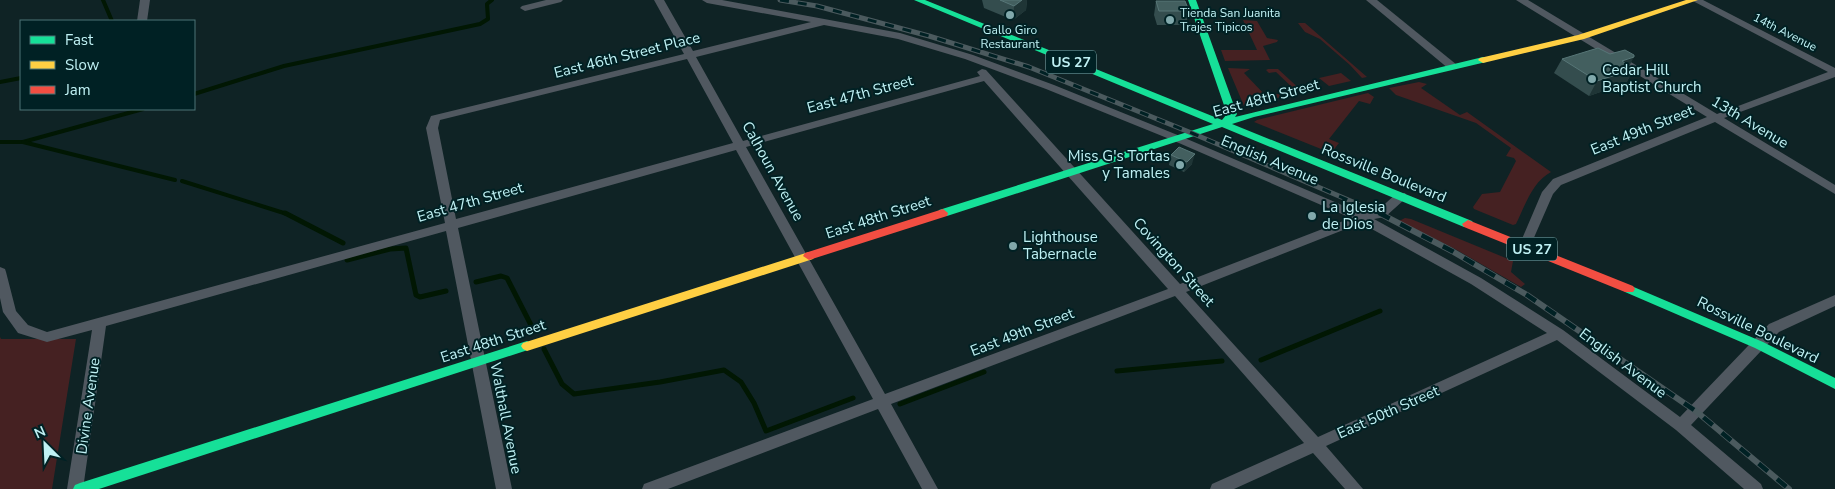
<svg xmlns="http://www.w3.org/2000/svg" width="1835" height="489" font-family="'Nunito Sans',sans-serif">
  <style>
    .green { fill: #452122 }
    .lines { fill: none; stroke-linecap: round; stroke-linejoin: round }
    .stream-far1 { stroke: #011703; stroke-width: 4 }
    .stream { stroke: #011703; stroke-width: 5 }
    .street { fill: #505860; fill-rule: evenodd }
    .fast { fill: #16e098; fill-rule: evenodd }
    .slow { fill: #ffcf43; fill-rule: evenodd }
    .jam { fill: #f24e42; fill-rule: evenodd }
    .rail-far1-casing { stroke: #4b5a5e; stroke-width: 5 }
    .rail-casing { stroke: #4b5a5e; stroke-width: 6 }
    .rail-far1 { stroke: #002124; stroke-width: 3; stroke-dasharray: 9; stroke-linecap: butt }
    .rail { stroke: #002124; stroke-width: 4.5; stroke-dasharray: 12; stroke-linecap: butt }
    .wall { fill: #344d4e }
    .shaded-wall { fill: #1f3536 }
    .building { fill: #435f5f; stroke: #577677 }
    .poi-dot { fill: #81a9ac; stroke: #002124; stroke-width: 2 }
    .labels { text-anchor: middle; dominant-baseline: central; stroke-width: 4; stroke-linejoin: round; paint-order: stroke }
    .far-poi-label { font-size: 12px; fill: #bff1f4; stroke: #002124; text-anchor: start }
    .far-street-label { font-size: 12px; fill: #bff1f4; stroke: #002124 }
    .shield { fill: #002124; stroke: #86b3b6; stroke-width: 1 }
    .shield-label { font-size: 14px; font-weight: bold; fill: #bff1f4 }
    .street-label { font-size: 15px; fill: #bff1f4; stroke: #002124 }
    .poi-label { font-size: 15px; fill: #bff1f4; stroke: #002124; text-anchor: start }
  </style>
  <rect width="100%" height="100%" fill="#0f2325"/>
  <!-- green -->
  <g class="green">
    <path d="M1243 20 1257 21 1267 38 1278 40 1277 42 1263 46 1270 60 1225 61 1221 50H1257Z"/>
    <path d="M1298 23H1305L1367 77 1362 78 1350 65 1320 39 1305 32Z"/>
    <path d="M1228 68 1250 69 1244 73 1266 96 1296 91 1276 72 1269 73 1266 70 1268 69H1278L1303 92 1244 106Z"/>
    <path d="M1341 73 1351 81 1329 86 1319 78Z"/>
    <path d="M1419 82 1427 84 1421 88 1460 115 1467 112 1551 172C1532 182 1525 206 1516 224L1513 225 1474 209 1473 207 1482 194 1500 192 1516 161 1514 158 1506 156 1511 148 1476 123 1396 95 1389 88Z"/>
    <path d="M1368 93 1374 97 1370 104 1359 101 1329 139 1339 143 1331 153 1254 122 1257 120Z"/>
    <path d="M1405 218 1411 219 1513 261 1511 272 1525 284 1521 287 1455 249 1399 221Z"/>
    <path d="M0 337 1 339H76L52 489H0Z"/>
  </g>
  <g class="lines">
    <!-- stream-far1 -->
    <g class="stream-far1">
      <path d="M103 0 112 21"/>
      <path d="M0 82 21 78"/>
      <path d="M194 94 284 66 480 24 488 19 487 4 492 0"/>
      <path d="M0 142H23L143 109"/>
      <path d="M23 142 175 180"/>
      <path d="M182 181 287 214"/>
    </g>
    <!-- stream -->
    <g class="stream">
      <path d="M285 213 343 243"/>
      <path d="M347 260 390 249 406 248 416 295 420 297 446 291"/>
      <path d="M476 282 501 276 507 278 533 329"/>
      <path d="M544 349 562 384 574 394 660 382 724 370 741 382 754 403 766 431 853 398"/>
      <path d="M1261 360 1380 311"/>
      <path d="M1117 371 1222 361"/>
      <path d="M900 404 984 372"/>
    </g>
    <!-- street -->
    <g class="street">
      <path d="M140 0H150L147 21H137Z"/>
      <path d="M546 0H563L561 2 525 11 520 8 522 6Z"/>
      <path d="M654 0H664L693 51 811 22 707 3 702 0H722L900 33 973 55 1054 85 1180 136 1363 214 1377 211 1397 193H1405L1407 196 1405 199 1385 217 1374 219 1481 278 1563 330 1680 417 1769 324 1835 295V306L1779 332 1691 425 1761 484 1763 489H1744L1676 430 1557 340 1326 446 1363 489H1345L1313 453 1234 489H1210L1212 484 1304 443 1175 296 891 404 938 489H922L878 409 668 489H642L644 484 873 399 736 150 458 228 512 489H496L446 231 106 326 83 489H67L92 330 47 342 18 333 3 312 0 298V267L5 269 6 272 16 311 28 325 47 332 445 223 426 128 431 116 684 54ZM824 25 898 39 965 59 1046 89 1172 140 1351 218 1180 284 986 70 982 69 977 72 980 76 743 141 696 57ZM687 59 733 143 456 219 438 128 440 120ZM984 81 1168 289 885 394 746 147ZM1361 223 1471 284 1547 333 1318 437 1186 292Z"/>
      <path d="M1366 0H1377L1457 65V69H1449Z"/>
      <path d="M1516 0H1528L1717 114 1828 72 1691 0H1703L1835 68V77L1724 118 1835 185V194L1715 122 1561 185 1553 194 1529 249H1521L1519 246 1542 192 1553 179 1707 117Z"/>
    </g>
    <!-- fast -->
    <g class="fast">
      <path d="M914 0H925L1222 120 1227 114 1188 0H1196L1237 114 1235 117 1483 57 1486 58V62L1254 117 1232 124 1472 221 1474 224 1472 227H1464L1222 127 947 216H939L938 213 939 210 1213 124Z"/>
      <path d="M1629 285 1763 342 1835 378V389L1755 348 1625 292 1623 289 1625 286Z"/>
      <path d="M527 341 531 343 533 346 531 349 99 489H73L75 485 80 483Z"/>
    </g>
    <!-- slow -->
    <g class="slow">
      <path d="M1686 0H1698L1584 39 1483 63 1478 60 1480 58 1578 35Z"/>
      <path d="M809 252 813 253 815 256 813 259 527 351 523 349 521 346 523 343Z"/>
    </g>
    <!-- jam -->
    <g class="jam">
      <path d="M943 209 948 213 947 216 809 260 803 256 805 253Z"/>
      <path d="M1468 220 1633 286 1635 289 1633 292H1625L1464 227 1462 224Z"/>
    </g>
    <defs>
      <path id="rail-far1" d="M780 0 817 6 929 36 1029 67 1194 134 1381 214"/>
      <path id="rail" d="M1379 213 1452 251 1527 295 1697 412 1789 489"/>
    </defs>
    <!-- rail-far1 casing -->
    <use href="#rail-far1" class="rail-far1-casing"/>
    <!-- rail casing -->
    <use href="#rail" class="rail-casing"/>
    <!-- rail-far1 -->
    <use href="#rail-far1" class="rail-far1"/>
    <!-- rail -->
    <use href="#rail" class="rail"/>
  </g>
  <!-- wall -->
  <g class="wall">
    <path d="M982 0H1027L1026 10 1013 20 984 8Z"/>
    <path d="M1156 1 1189 11 1186 25H1157L1154 15Z"/>
    <path d="M1562 59 1629 66 1634 69 1626 83 1589 96 1554 73Z"/>
    <path d="M1171 155 1192 164 1184 172 1169 165Z"/>
  </g>
  <!-- shaded-wall -->
  <g class="shaded-wall">
    <path d="M1022 0H1027L1026 10 1013 20 1014 6Z"/>
    <path d="M1634 57 1626 72 1634 69 1626 83 1589 96 1597 81 1622 61Z"/>
    <path d="M1195 154 1192 164 1184 172 1187 162Z"/>
  </g>
  <!-- building -->
  <g class="building">
    <path d="M1000 0H1022L1014 6Z"/>
    <path d="M1156 1H1185L1189 11H1159Z"/>
    <path d="M1598 48 1610 54 1625 50 1634 55V57L1622 61 1634 69 1597 81 1562 59Z"/>
    <path d="M1179 147 1195 154 1187 162 1171 155Z"/>
  </g>
  <!-- markers -->
  <g class="poi-dot">
    <circle cx="1010" cy="15" r="5"/>
    <circle cx="1170" cy="20" r="5"/>
    <circle cx="1592" cy="79" r="5"/>
    <circle cx="1180" cy="165" r="5"/>
    <circle cx="1312" cy="216" r="5"/>
    <circle cx="1013" cy="246" r="5"/>
  </g>
  <g class="labels">
    <!-- far-poi labels -->
    <g class="far-poi-label">
      <text x="1180" y="13">Tienda San Juanita<tspan x="1180" dy="14">Trajes Tipicos</tspan></text>
      <text x="1010" y="30" text-anchor="middle">Gallo Giro<tspan x="1010" dy="14">Restaurant</tspan></text>
    </g>
    <!-- far-street labels -->
    <g class="far-street-label">
      <text transform="translate(1785 32) rotate(27)">14th Avenue</text>
    </g>
    <!-- shield labels -->
    <g class="shield">
      <rect x="1046" y="50.5" width="50" height="23" rx="4"/>
      <rect x="1507" y="237.5" width="50" height="23" rx="4"/>
    </g>
    <g class="shield-label">
      <text x="1071" y="62">US 27</text>
      <text x="1532" y="249">US 27</text>
    </g>
    <!-- street labels -->
    <g class="street-label">
      <text transform="translate(627 55) rotate(-14)">East 46th Street Place</text>
      <text transform="translate(860 94) rotate(-15)">East 47th Street</text>
      <text transform="translate(1266 98) rotate(-15)">East 48th Street</text>
      <text transform="translate(1750 122) rotate(31)">13th Avenue</text>
      <text transform="translate(1642 130) rotate(-22)">East 49th Street</text>
      <text transform="translate(1270 160) rotate(23)">English Avenue</text>
      <text transform="translate(773 171) rotate(61)">Calhoun Avenue</text>
      <text transform="translate(1384 173) rotate(22)">Rossville Boulevard</text>
      <text transform="translate(470 202) rotate(-16)">East 47th Street</text>
      <text transform="translate(878 217) rotate(-18)">East 48th Street</text>
      <text transform="translate(1174 262) rotate(48)">Covington Street</text>
      <text transform="translate(1758 330) rotate(26)">Rossville Boulevard</text>
      <text transform="translate(1022 332) rotate(-21)">East 49th Street</text>
      <text transform="translate(493 341) rotate(-18)">East 48th Street</text>
      <text transform="translate(1623 363) rotate(37)">English Avenue</text>
      <text transform="translate(88 406) rotate(-82)">Divine Avenue</text>
      <text transform="translate(1388 412) rotate(-24)">East 50th Street</text>
      <text transform="translate(506 418) rotate(79)">Walthall Avenue</text>
    </g>
    <!-- poi labels -->
    <g class="poi-label">
      <text x="1602" y="70">Cedar Hill<tspan x="1602" dy="17">Baptist Church</tspan></text>
      <text x="1170" y="156" text-anchor="end">Miss G's Tortas<tspan x="1170" dy="17">y Tamales</tspan></text>
      <text x="1322" y="207">La Iglesia<tspan x="1322" dy="17">de Dios</tspan></text>
      <text x="1023" y="237">Lighthouse<tspan x="1023" dy="17">Tabernacle</tspan></text>
    </g>
  </g>
  <!-- legend -->
  <rect x="20" y="20" width="175" height="90" fill="#002124" stroke="#4c7477"/>
  <rect x="30" y="36" width="25" height="8" fill="#16e098" stroke="#4c7477"/>
  <text x="65" y="45" font-size="15" fill="#bff1f4">Fast</text>
  <rect x="30" y="61" width="25" height="8" fill="#ffcf43" stroke="#4c7477"/>
  <text x="65" y="70" font-size="15" fill="#bff1f4">Slow</text>
  <rect x="30" y="86" width="25" height="8" fill="#f24e42" stroke="#4c7477"/>
  <text x="65" y="95" font-size="15" fill="#bff1f4">Jam</text>
  <!-- north arrow -->
  <g transform="translate(45 444) rotate(336)" stroke="#002124" stroke-width="4" paint-order="stroke">
  <path d="M0-4L9 19L0 12L-9 19Z" fill="#bff1f4"/>
  <text y="-8" font-size="14" font-weight="bold" text-anchor="middle" fill="#bff1f4">N</text>
  </g>
</svg>
